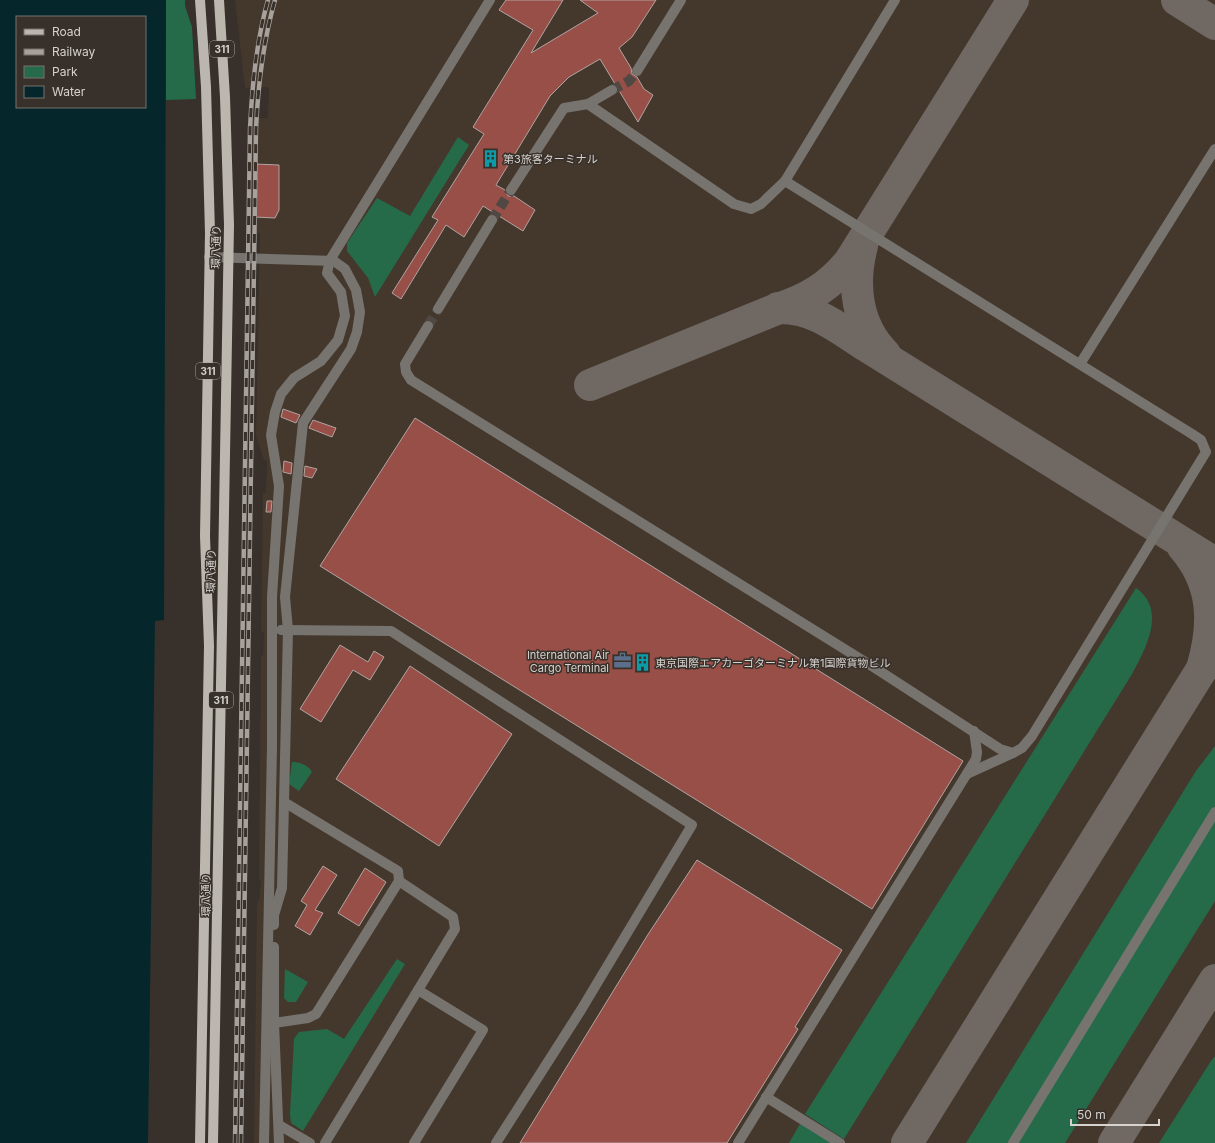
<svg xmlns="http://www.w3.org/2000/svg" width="1215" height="1143" font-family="Inter,'Noto Sans JP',sans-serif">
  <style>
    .built { fill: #44382d }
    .green { fill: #256b49 }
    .water { fill: #05272c; fill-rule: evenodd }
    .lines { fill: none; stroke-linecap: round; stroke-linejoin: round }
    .taxiway { stroke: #6f6863; stroke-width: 32 }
    .building { fill: #974f48; stroke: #b1a4a2 }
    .minor-tunnel { stroke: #504843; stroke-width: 10; stroke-dasharray: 10 5; stroke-linecap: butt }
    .minor { stroke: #777470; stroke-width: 10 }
    .major { stroke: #bbb6ae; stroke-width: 10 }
    .rail-casing { stroke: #a6a19c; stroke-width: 4.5 }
    .rail { stroke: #38302a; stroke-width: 3; stroke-dasharray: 9; stroke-linecap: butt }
    .labels { text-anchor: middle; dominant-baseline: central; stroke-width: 3; stroke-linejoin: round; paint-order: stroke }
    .shield { fill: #38302a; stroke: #a7a19d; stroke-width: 1 }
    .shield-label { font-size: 10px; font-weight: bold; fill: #d6d2ce }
    .poi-label { font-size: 11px; fill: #d6d2ce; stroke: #38302a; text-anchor: start }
    .street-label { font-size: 11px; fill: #d6d2ce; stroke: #38302a }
  </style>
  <rect width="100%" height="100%" fill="#38302a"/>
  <!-- built -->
  <path class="built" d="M235 0H1215V1143H254L257 901H259L261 881 259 880 261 656 263 655 264 632 261 631 263 493H266L267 460H264L256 436 260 233H252L249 119 268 118 269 87 245 88Z"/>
  <!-- green -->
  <g class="green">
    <path d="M166 0H185V6L192 27 196 99 166 100Z"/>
    <path d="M458 137 469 145 375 297 368 278 347 251V243L377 198 410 216Z"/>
    <path d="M1136 588C1167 610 1146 648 1132 674L844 1139 805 1114Z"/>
    <path d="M1215 746V901L1065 1143H966L1196 771Z"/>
    <path d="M292 762C300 762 308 765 312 772L299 791 289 784Z"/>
    <path d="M397 959 405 964 303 1131 291 1123 290 1114 294 1039 299 1032 327 1029 344 1039Z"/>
    <path d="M285 969 308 982 296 1002H288L284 998Z"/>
    <path d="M1215 1056V1143H1159L1211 1061Z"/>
    <path d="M800 1124 834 1143H789Z"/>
  </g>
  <!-- water -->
  <path class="water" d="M0 0H166L164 620 155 621 148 1143H0ZM17 17H145V107H17Z"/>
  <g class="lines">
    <!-- taxiway -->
    <g class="taxiway">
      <path d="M1177 0 1215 24"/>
      <path d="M862 246C852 284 856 325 885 354"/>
      <path d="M778 308C812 307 836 326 863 344L1215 563"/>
      <path d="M590 385 777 309C807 300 830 286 850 261L1013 0"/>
      <path d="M1183 547C1215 584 1215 624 1202 669"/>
      <path d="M907 1143 1215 648"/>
      <path d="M1114 1143 1215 980"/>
    </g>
  </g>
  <!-- building -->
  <g class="building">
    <path d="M506 0H563L531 53 598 13 580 0H656L632 37 619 48 631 68 632 74 637 77 644 89 653 95 638 122 600 59 569 77 550 96 496 185 505 190 508 196H514L535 210 523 231 483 206 464 237 446 225 401 299 392 293 438 220 432 217 484 134 473 127 533 30 499 10Z"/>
    <path d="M255 164 279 165V210L275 218 255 217Z"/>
    <path d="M283 409 300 415 296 423 281 417Z"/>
    <path d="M415 418 963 761 872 909 320 566Z"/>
    <path d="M313 420 336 428 332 437 309 428Z"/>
    <path d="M284 461 292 463 291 474 283 472Z"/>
    <path d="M305 466 317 469 312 478 304 476Z"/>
    <path d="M267 501H272L271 512H266Z"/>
    <path d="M340 645 368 662 374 651 384 657 370 680 353 670 321 722 300 709Z"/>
    <path d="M410 666 512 734 439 846 336 779Z"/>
    <path d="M697 860 842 950 795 1027 798 1029 727 1143H520L647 936Z"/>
    <path d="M323 866 337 875 315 910 323 913 310 935 295 926 307 905 301 901Z"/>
    <path d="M365 868 386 882 359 926 338 913Z"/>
  </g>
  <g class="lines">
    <!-- minor-tunnel -->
    <g class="minor-tunnel">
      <path d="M612 90 629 81 637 71"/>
      <path d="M492 220 511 190"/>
      <path d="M428 326 438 309"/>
    </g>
    <!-- minor -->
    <g class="minor">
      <path d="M637 71 681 0"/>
      <path d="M588 104 734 204 751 209 761 204 785 181 895 0"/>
      <path d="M785 181 1192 434 1201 440 1206 452 1032 736 1022 748 1013 753 967 774"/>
      <path d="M511 190 564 108 588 104 612 90"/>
      <path d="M209 257 334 261 345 269 356 290 360 312 357 332 351 349 303 423 285 597 288 630 282 888 274 915V925"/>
      <path d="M438 309 492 220"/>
      <path d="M428 326 405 364 406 372 411 380 875 668 1000 749 1013 753"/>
      <path d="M1080 364 1215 149"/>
      <path d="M281 630 391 631 692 825 581 1010 496 1143"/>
      <path d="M399 881 453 917 455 929 418 990"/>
      <path d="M274 947V1023L279 1143"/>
      <path d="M274 1023 308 1018 316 1014 399 881 398 871 284 802"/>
      <path d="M766 1097 840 1143"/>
      <path d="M279 1125 310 1143"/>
      <path d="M264 1143 272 747V597L279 486 271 435 275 412 281 394 294 378 321 361 338 340 345 316 341 292 327 273 330 260 490 0"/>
      <path d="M325 1143 418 990 483 1030 414 1143"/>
      <path d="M738 1143 976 759 977 752 974 731"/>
      <path d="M1013 1143 1215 812"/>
    </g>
    <!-- major -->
    <g class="major">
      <path d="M200 1143 209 646 205 536 210 233 206 87 200 0"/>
      <path d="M213 1143 229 225 225 97 219 0"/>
    </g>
    <defs>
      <g id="rail">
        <path d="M235 1143 250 129C252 85 256 42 268 0"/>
        <path d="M241 1143 256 129C258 85 263 42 275 0"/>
      </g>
    </defs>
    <!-- rail casing -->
    <use href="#rail" class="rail-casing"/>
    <!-- rail -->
    <use href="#rail" class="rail"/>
  </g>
  <!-- icons -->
  <defs>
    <symbol id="building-bare" viewBox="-9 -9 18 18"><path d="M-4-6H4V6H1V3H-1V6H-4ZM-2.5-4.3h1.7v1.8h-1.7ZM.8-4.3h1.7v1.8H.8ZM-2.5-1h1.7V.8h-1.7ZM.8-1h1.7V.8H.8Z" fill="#0f9aa8" stroke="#38302a" stroke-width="2.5" paint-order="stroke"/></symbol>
    <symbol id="office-bare" viewBox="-9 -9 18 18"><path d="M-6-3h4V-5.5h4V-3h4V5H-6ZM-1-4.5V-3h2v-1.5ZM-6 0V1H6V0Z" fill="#5c6f8a" stroke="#38302a" stroke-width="2.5" paint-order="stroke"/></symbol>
  </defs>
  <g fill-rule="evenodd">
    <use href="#building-bare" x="478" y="146" width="25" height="25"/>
    <use href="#office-bare" x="610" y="648" width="25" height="25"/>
    <use href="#building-bare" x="630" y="650" width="25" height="25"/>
  </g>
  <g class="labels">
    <!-- shield labels -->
    <g class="shield">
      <rect x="210" y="41" width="24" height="16" rx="3"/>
      <rect x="196" y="363" width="24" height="16" rx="3"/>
      <rect x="209" y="692" width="24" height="16" rx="3"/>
    </g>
    <g class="shield-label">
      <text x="222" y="49">311</text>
      <text x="208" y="371">311</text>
      <text x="221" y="700">311</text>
    </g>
    <!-- poi labels -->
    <g class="poi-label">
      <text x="503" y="159">第3旅客ターミナル</text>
      <text x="609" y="655" text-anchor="end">International Air<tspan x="609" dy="13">Cargo Terminal</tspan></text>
      <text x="655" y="663">東京国際エアカーゴターミナル第1国際貨物ビル</text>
    </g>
    <!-- street labels -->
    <g class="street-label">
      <text transform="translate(216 247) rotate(-89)">環八通り</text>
      <text transform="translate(211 571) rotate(-89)">環八通り</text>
      <text transform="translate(206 895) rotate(-90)">環八通り</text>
    </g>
  </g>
  <!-- legend -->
  <rect x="16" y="16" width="130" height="92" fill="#38302a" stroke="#77716c"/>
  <rect x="24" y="29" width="20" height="6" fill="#bbb6ae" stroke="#77716c"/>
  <text x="52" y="36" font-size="12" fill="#d6d2ce">Road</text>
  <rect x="24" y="49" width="20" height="6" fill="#a6a19c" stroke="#77716c"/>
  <text x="52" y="56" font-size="12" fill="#d6d2ce">Railway</text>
  <rect x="24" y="66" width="20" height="12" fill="#256b49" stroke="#77716c"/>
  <text x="52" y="76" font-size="12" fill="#d6d2ce">Park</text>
  <rect x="24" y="86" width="20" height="12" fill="#05272c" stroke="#77716c"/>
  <text x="52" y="96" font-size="12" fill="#d6d2ce">Water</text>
  <!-- scale -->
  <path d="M1071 1119v6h88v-6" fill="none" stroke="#d6d2ce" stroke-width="2"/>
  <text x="1077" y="1119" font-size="12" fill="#d6d2ce" stroke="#38302a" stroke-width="3" paint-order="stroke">50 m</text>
</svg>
